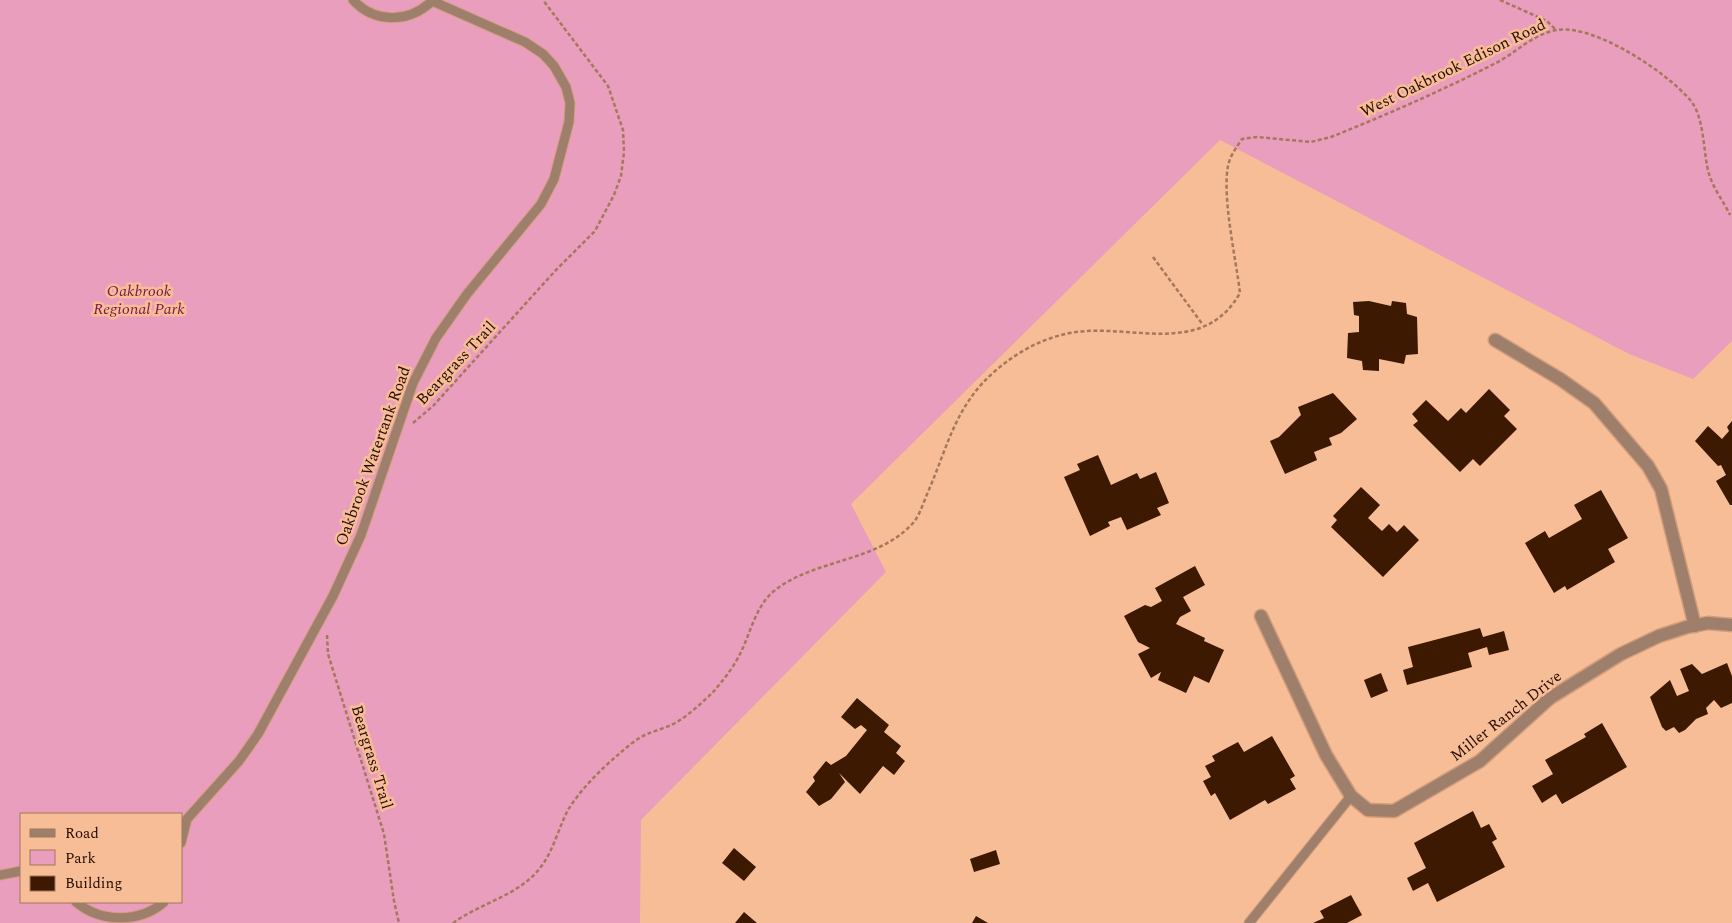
<svg xmlns="http://www.w3.org/2000/svg" width="1732" height="923" font-family="Spectral,serif">
  <style>
    .green { fill: #ea9ebd; fill-rule: evenodd }
    .building { fill: #3c1900 }
    .lines { fill: none; stroke-linecap: round; stroke-linejoin: round }
    .service-casing { stroke: #d19d7c; stroke-width: 11 }
    .minor-casing { stroke: #d19d7c; stroke-width: 15 }
    .path { stroke: #a5785c; stroke-width: 2.5; stroke-dasharray: 4 2.5; stroke-linecap: butt }
    .service { stroke: #9e7f6c; stroke-width: 9 }
    .minor { stroke: #9e7f6c; stroke-width: 12 }
    .labels { text-anchor: middle; dominant-baseline: central; stroke-width: 5; stroke-linejoin: round; paint-order: stroke }
    .street-label { font-size: 16px; fill: #250c00; stroke: #f7bd97 }
    .park-label { font-size: 16px; font-style: italic; fill: #7a174b; stroke: #f7bd97 }
  </style>
  <rect width="100%" height="100%" fill="#f7bd97"/>
  <!-- green -->
  <path class="green" d="M0 0H1732V341L1693 379 1629 354 1220 140 851 504 886 572 641 820 640 923H0ZM21 814H181V902H21Z"/>
  <!-- building -->
  <g class="building">
    <path d="M1369 301 1391 306 1392 301 1406 303 1407 314 1417 317 1418 354 1406 355 1404 364 1379 359V371L1363 370 1362 361 1347 358 1348 333 1359 332V316L1354 315 1353 302Z"/>
    <path d="M1489 389 1510 410 1504 416 1517 429 1480 466 1473 459 1460 472 1413 425 1418 421 1412 414 1426 400 1448 421 1461 408 1466 413Z"/>
    <path d="M1333 393 1357 419 1341 433 1329 438 1332 445 1314 452 1317 460 1285 474 1270 441 1279 437 1301 415 1298 407Z"/>
    <path d="M1732 421V505H1730L1716 481 1726 475 1721 465 1718 466 1695 441 1708 426 1722 439 1729 431 1727 427Z"/>
    <path d="M1098 455 1111 485 1137 473 1140 479 1156 472 1169 503 1157 508 1161 515 1127 530 1121 517 1108 522 1110 526 1090 536 1064 477 1080 470 1077 464Z"/>
    <path d="M1361 487 1380 505 1368 518 1382 531 1389 524 1397 532 1404 525 1419 540 1383 577 1331 527 1337 520 1333 516Z"/>
    <path d="M1601 490 1628 538 1608 549 1615 562 1567 590 1565 586 1554 593 1525 543 1545 531 1549 538 1582 519 1574 505Z"/>
    <path d="M1195 566 1205 585 1183 597 1191 611 1180 617 1176 624 1205 638 1204 641 1224 650 1209 683 1194 676 1186 693 1158 680 1161 672 1151 678 1138 654 1150 648 1138 642 1124 616 1145 605 1151 607 1162 601 1155 588Z"/>
    <path d="M1480 628 1483 637 1504 631 1509 650 1489 655 1487 647 1468 653 1472 667 1407 685 1403 670 1413 667 1408 647Z"/>
    <path d="M1727 663 1732 676V703L1721 708 1714 700 1706 708 1708 714 1696 719 1685 730 1679 733 1674 727 1666 731 1662 727 1650 697 1670 680 1677 696 1689 691 1680 669 1692 664 1702 674Z"/>
    <path d="M1381 673 1388 691 1371 698 1364 680Z"/>
    <path d="M857 698 889 725 884 732 901 746 896 753 905 761 894 775 883 766 860 794 839 773 845 782 831 799 819 806 806 792 815 781 813 777 826 761 831 765 846 756 867 730 861 725 855 729 841 717Z"/>
    <path d="M1602 723 1627 767 1562 804 1556 794 1542 803 1532 786 1553 774 1545 760 1586 737 1584 734Z"/>
    <path d="M1272 736 1295 776 1290 779 1296 789 1268 804 1265 800 1230 820 1215 793 1211 796 1203 781 1211 777 1205 766 1215 761 1212 756 1238 742 1244 752Z"/>
    <path d="M1473 811 1481 828 1489 824 1497 839 1492 842 1505 867 1437 902 1428 883 1413 891 1407 878 1426 868 1414 843Z"/>
    <path d="M734 848 756 867 744 881 722 863Z"/>
    <path d="M996 850 1000 864 974 872 970 859Z"/>
    <path d="M1351 895 1362 915 1347 923H1313L1324 918 1320 911Z"/>
    <path d="M744 912 757 923H735Z"/>
    <path d="M976 916 988 923H972Z"/>
  </g>
  <g class="lines">
    <defs>
      <g id="service">
        <path d="M353 0C375 24 410 23 433 0"/>
        <path d="M181 843 187 819 239 761 258 734 333 596 361 535 413 383 436 338 467 294 541 204 554 179 569 122 570 103 566 87 554 66 543 54 525 42 432 1"/>
        <path d="M0 875 21 871"/>
        <path d="M76 902C101 923 140 923 164 902"/>
        <path d="M1249 923 1351 796"/>
      </g>
      <g id="minor">
        <path d="M1495 340 1560 379 1594 403 1648 466 1661 489 1695 626"/>
        <path d="M1261 616 1326 755 1351 796 1368 810 1394 811 1480 761 1550 698 1621 654 1659 636 1687 627 1708 623 1732 625"/>
      </g>
    </defs>
    <!-- service casing -->
    <use href="#service" class="service-casing"/>
    <!-- minor casing -->
    <use href="#minor" class="minor-casing"/>
    <!-- path -->
    <g class="path">
      <path d="M1500 0 1547 21 1556 30"/>
      <path d="M1153 257 1203 325"/>
      <path d="M413 423 433 406 555 271 595 231 614 195 621 176 624 152 623 130 608 86 543 0"/>
      <path d="M327 635 328 654 384 834 394 901 399 923"/>
      <path d="M453 923C482 902 522 895 543 864 554 848 559 827 568 810 580 790 601 769 619 754 627 747 636 739 645 735 656 730 670 727 680 720 691 713 704 701 713 692 723 681 735 665 741 652 751 631 756 606 774 591 815 558 878 563 914 522 920 514 924 501 928 492 948 446 955 406 995 371 1022 348 1052 333 1087 331 1142 328 1206 353 1240 293 1236 259 1222 198 1228 166 1230 156 1236 148 1242 139L1257 137 1311 142 1331 137C1386 115 1441 91 1494 64 1515 54 1532 34 1557 30 1595 24 1668 73 1691 101 1705 119 1703 154 1709 174 1713 188 1724 202 1730 215"/>
    </g>
    <!-- service -->
    <use href="#service" class="service"/>
    <!-- minor -->
    <use href="#minor" class="minor"/>
  </g>
  <g class="labels">
    <!-- street labels -->
    <g class="street-label">
      <text transform="translate(1453 68) rotate(-26)">West Oakbrook Edison Road</text>
      <text transform="translate(456 363) rotate(-47)">Beargrass Trail</text>
      <text transform="translate(373 456) rotate(-70)">Oakbrook Watertank Road</text>
      <text transform="translate(1506 716) rotate(-38)">Miller Ranch Drive</text>
      <text transform="translate(372 757) rotate(73)">Beargrass Trail</text>
    </g>
    <!-- park labels -->
    <g class="park-label">
      <text x="139" y="291">Oakbrook<tspan x="139" dy="18">Regional Park</tspan></text>
    </g>
  </g>
  <!-- legend -->
  <rect x="20" y="813" width="162" height="90" fill="#f7bd97" stroke="#a3765b"/>
  <rect x="30" y="829" width="25" height="8" fill="#9e7f6c" stroke="#a3765b"/>
  <text x="65" y="838" font-size="15" fill="#250c00">Road</text>
  <rect x="30" y="850" width="25" height="15" fill="#ea9ebd" stroke="#a3765b"/>
  <text x="65" y="863" font-size="15" fill="#250c00">Park</text>
  <rect x="30" y="876" width="25" height="15" fill="#3c1900" stroke="#a3765b"/>
  <text x="65" y="888" font-size="15" fill="#250c00">Building</text>
</svg>
